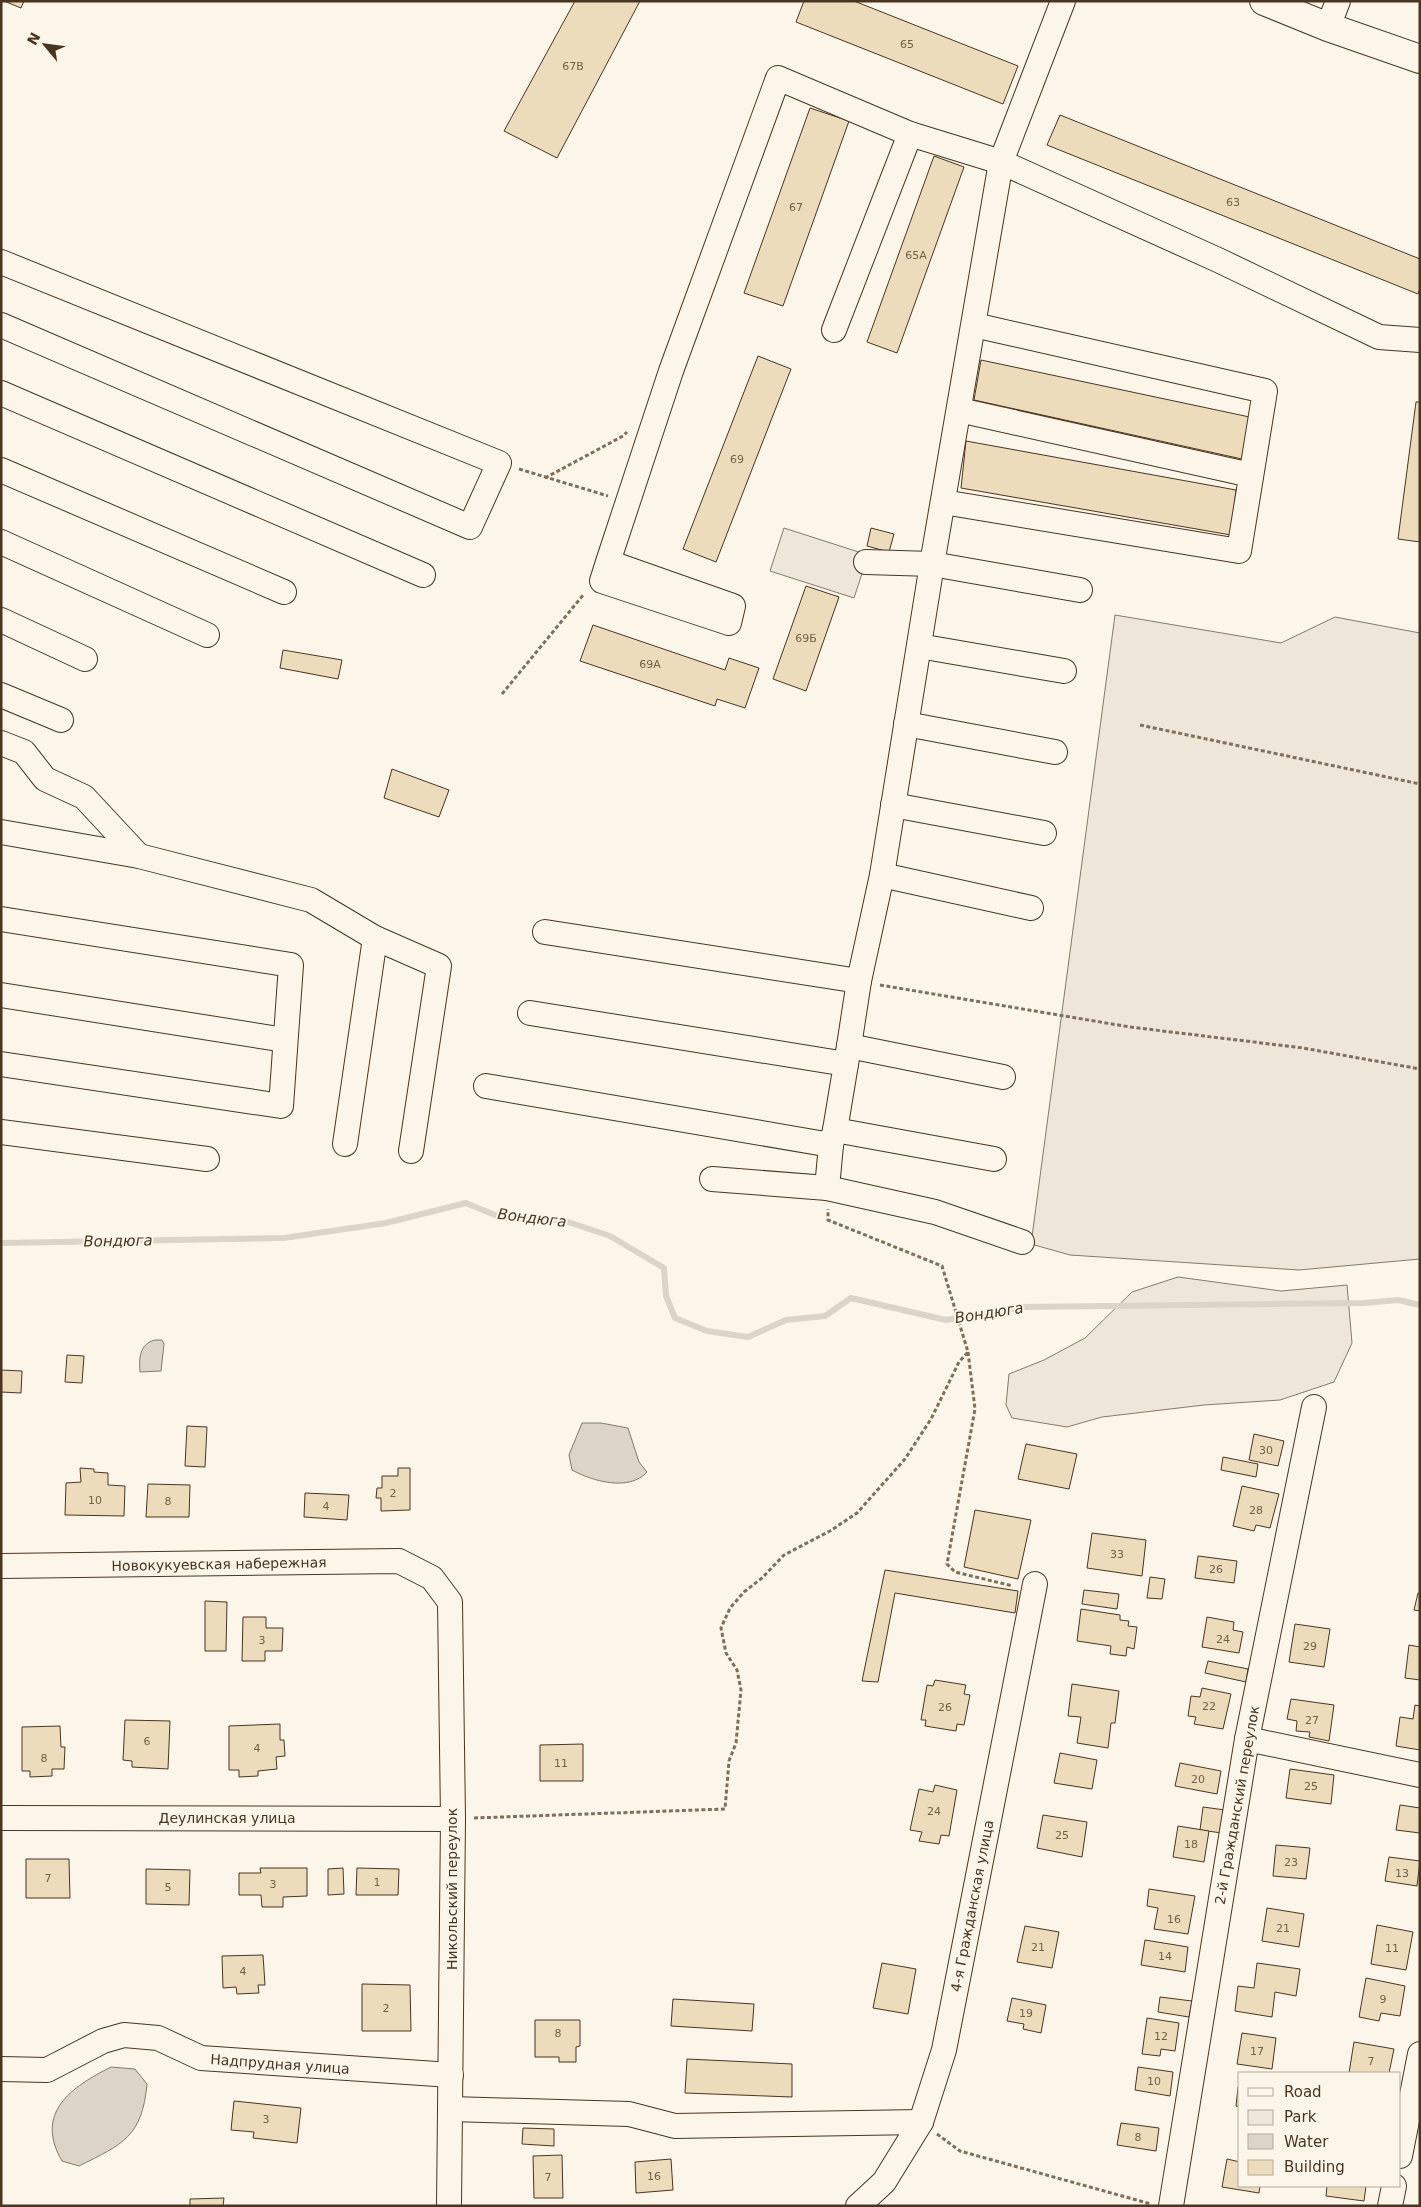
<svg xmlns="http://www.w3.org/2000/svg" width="1421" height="2207" font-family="'DejaVu Sans',sans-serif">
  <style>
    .green { fill: #ede6d9; stroke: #887966 }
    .parking { fill: #ede7d9; stroke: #887966 }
    .water { fill: #dcd4c6; stroke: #887966 }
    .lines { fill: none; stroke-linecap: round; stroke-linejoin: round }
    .stream { stroke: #dcd4c6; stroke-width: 6 }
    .building { fill: #ecdcbc; stroke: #4a3520 }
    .minor-casing { stroke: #4a3520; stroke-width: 26 }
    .major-casing { stroke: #4a3520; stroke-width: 30 }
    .path { stroke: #7f6f5c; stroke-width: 3; stroke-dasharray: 4 2.5; stroke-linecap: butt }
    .minor { stroke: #fbf6e9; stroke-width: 24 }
    .major { stroke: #fbf6e9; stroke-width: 28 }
    .labels { text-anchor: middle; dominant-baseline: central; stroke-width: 4; stroke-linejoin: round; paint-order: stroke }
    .number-label { font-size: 11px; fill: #725f47 }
    .street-label { font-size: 14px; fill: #4a3520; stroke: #fbf6e9 }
    .water-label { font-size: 15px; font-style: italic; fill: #4a3520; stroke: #fbf6e9 }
  </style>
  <rect width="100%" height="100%" fill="#fbf6e9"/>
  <!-- green -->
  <g class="green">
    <path d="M1115 615 1281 643 1335 617 1420 633V1259L1299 1270 1070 1255 1031 1244Z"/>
    <path d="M1178 1277 1281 1291 1347 1285 1352 1343 1334 1382 1280 1400 1204 1405 1102 1417 1067 1427 1012 1418 1006 1405 1009 1374 1044 1360 1085 1338 1132 1292Z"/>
  </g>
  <!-- parking -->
  <path class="parking" d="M784 528 868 555 854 598 770 571Z"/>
  <!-- water -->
  <g class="water">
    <path d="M155 1340H162L164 1344 161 1371 140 1372C139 1359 139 1344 155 1340Z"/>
    <path d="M582 1423H601L628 1428 639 1462 647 1472C629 1492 592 1481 572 1470L569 1455Z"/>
    <path d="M111 2067 135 2069 147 2084C142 2137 123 2144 79 2166L62 2161C34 2113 71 2087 111 2067Z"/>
  </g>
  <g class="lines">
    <!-- stream -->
    <path class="stream" d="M1 1243 284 1238 386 1223 466 1203 502 1218 562 1220 610 1236 664 1268 666 1296 675 1318 707 1331 748 1337 786 1320 825 1316 851 1298 946 1320 1023 1307 1364 1303 1398 1300 1420 1305"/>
  </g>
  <!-- building -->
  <g class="building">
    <path d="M4 1H24L21 8Z"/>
    <path d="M575 1H640L557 158 504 131Z"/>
    <path d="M804 1H854L1018 66 1003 104 796 22Z"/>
    <path d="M810 108 849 121 783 306 744 293Z"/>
    <path d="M1060 115 1420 259V288L1418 294 1047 145Z"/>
    <path d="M934 156 964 167 897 353 867 342Z"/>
    <path d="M758 356 791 369 716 562 683 549Z"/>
    <path d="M981 360 1259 419 1251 461 974 400Z"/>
    <path d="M1416 402H1420V542L1398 539Z"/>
    <path d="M966 441 1236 490 1231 535 961 488Z"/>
    <path d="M871 528 894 534 889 552 867 546Z"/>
    <path d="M806 586 839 597 806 691 773 679Z"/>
    <path d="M593 625 725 670 729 658 759 668 745 708 717 699 715 706 580 661Z"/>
    <path d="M283 650 342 660 338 679 280 668Z"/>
    <path d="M392 769 449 790 439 817 384 798Z"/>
    <path d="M67 1355 84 1356 82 1383 65 1382Z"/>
    <path d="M1 1370 22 1371 21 1393 1 1392Z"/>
    <path d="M187 1426 207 1427 205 1467 185 1466Z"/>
    <path d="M1254 1434 1284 1441 1278 1466 1249 1460Z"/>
    <path d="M1026 1444 1077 1454 1069 1489 1018 1479Z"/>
    <path d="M1223 1457 1258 1464 1256 1477 1221 1470Z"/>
    <path d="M80 1468 94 1469V1472L108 1473V1485L125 1486 124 1516 65 1515 66 1483 81 1482Z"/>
    <path d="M398 1468H410V1510L381 1511V1498H376L377 1488H382V1476H398Z"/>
    <path d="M148 1484 190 1485 189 1517H146Z"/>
    <path d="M1242 1486 1279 1494 1270 1528 1256 1525 1254 1531 1233 1526Z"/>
    <path d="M305 1493 349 1495 347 1520 304 1517Z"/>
    <path d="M975 1510 1031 1520 1018 1579 964 1567Z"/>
    <path d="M1092 1533 1146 1540 1142 1576 1087 1568Z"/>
    <path d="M1198 1556 1237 1561 1234 1583 1195 1578Z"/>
    <path d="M885 1570 1018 1591 1015 1613 895 1593 878 1682 862 1681Z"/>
    <path d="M1150 1577 1165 1579 1162 1599 1147 1598Z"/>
    <path d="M1084 1590 1119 1594 1117 1609 1082 1604Z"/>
    <path d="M1418 1593H1420V1611L1414 1610Z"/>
    <path d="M205 1601 227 1602 226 1651H205Z"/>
    <path d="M1081 1609 1120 1615V1620L1129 1621 1128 1626 1137 1627 1134 1649 1127 1647 1126 1656 1110 1654 1111 1646 1077 1641Z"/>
    <path d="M243 1617H266V1628H283L282 1651H265V1661H242Z"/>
    <path d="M1207 1617 1234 1622 1233 1630 1243 1632 1239 1653 1202 1647Z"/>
    <path d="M1295 1624 1330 1629 1324 1667 1289 1662Z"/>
    <path d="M1409 1645 1420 1647V1680L1405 1678Z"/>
    <path d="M1208 1661 1248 1669 1246 1682 1205 1673Z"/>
    <path d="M935 1680 966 1685 964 1694 970 1695 964 1725 957 1724 956 1731 925 1726 926 1720H921L927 1685 933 1686Z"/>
    <path d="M1072 1684 1119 1691 1115 1723H1111L1108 1748 1077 1743 1081 1717 1068 1716Z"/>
    <path d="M1202 1688 1231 1694 1223 1729 1194 1724 1196 1717 1188 1716 1191 1696 1200 1697Z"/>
    <path d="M1291 1699 1334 1705 1329 1741 1309 1737 1310 1732 1296 1731 1297 1721 1287 1719Z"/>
    <path d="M1415 1705 1420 1706V1750L1396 1746 1400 1717 1413 1719Z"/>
    <path d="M125 1720 170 1721 168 1769 132 1767V1761L123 1760Z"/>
    <path d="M280 1724V1740H284L285 1756 276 1757 277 1769 258 1771V1776L239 1777V1770H229V1726Z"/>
    <path d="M60 1726 61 1747H65L64 1769H52V1776L30 1777V1771H22V1727Z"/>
    <path d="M583 1744V1781H540V1745Z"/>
    <path d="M1060 1753 1097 1760 1092 1789 1054 1783Z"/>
    <path d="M1180 1763 1221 1771 1217 1794 1175 1786Z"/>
    <path d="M1290 1769 1334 1775 1331 1804 1286 1798Z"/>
    <path d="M935 1785 957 1790 949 1836 941 1835 939 1844 919 1841 922 1832 910 1830 919 1789 933 1792Z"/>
    <path d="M1400 1805 1420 1808V1833L1396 1830Z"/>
    <path d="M1203 1807 1225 1810 1222 1833 1200 1830Z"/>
    <path d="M1043 1815 1087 1822 1082 1857 1037 1848Z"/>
    <path d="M1178 1826 1209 1831 1204 1862 1173 1857Z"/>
    <path d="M1276 1845 1310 1848 1306 1879 1273 1876Z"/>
    <path d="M1389 1857 1420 1861 1417 1886 1385 1881Z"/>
    <path d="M26 1859H69L70 1898H26Z"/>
    <path d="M260 1868H307V1896L283 1897V1907H262L261 1895H239V1873H261Z"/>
    <path d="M343 1868 344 1894 328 1895V1869Z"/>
    <path d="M357 1868 399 1869 398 1895H356Z"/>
    <path d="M146 1869 190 1870 189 1905 146 1904Z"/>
    <path d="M1149 1889 1195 1896 1188 1934 1154 1929 1158 1908 1147 1906Z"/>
    <path d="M1267 1908 1304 1914 1299 1947 1262 1941Z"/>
    <path d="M1377 1925 1413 1932 1406 1970 1371 1964Z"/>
    <path d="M1025 1926 1059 1932 1052 1968 1017 1962Z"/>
    <path d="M1145 1940 1188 1947 1185 1972 1141 1965Z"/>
    <path d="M263 1955 265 1985H258L259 1993 237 1994 236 1987 223 1988 222 1956Z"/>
    <path d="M882 1963 916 1969 908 2014 873 2008Z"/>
    <path d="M1257 1963 1300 1969 1296 1996 1275 1992 1272 2017 1235 2011 1238 1986 1254 1988Z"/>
    <path d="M1366 1978 1405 1986 1400 2016 1381 2013 1379 2021 1359 2017Z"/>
    <path d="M362 1984 410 1985 411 2031H362Z"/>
    <path d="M1160 1997 1192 2001 1189 2017 1158 2012Z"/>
    <path d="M1012 1998 1046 2005 1041 2033 1023 2029 1024 2024 1007 2021Z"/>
    <path d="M673 1999 754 2004 752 2031 671 2026Z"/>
    <path d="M1147 2018 1179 2023 1175 2051 1161 2049 1160 2056 1142 2054Z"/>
    <path d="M535 2020H580V2046L576 2047V2062H559V2057H535Z"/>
    <path d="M1242 2033 1276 2038 1272 2069 1237 2064Z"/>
    <path d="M1354 2042 1394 2049 1389 2073H1349Z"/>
    <path d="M687 2059 792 2064V2097L685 2093Z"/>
    <path d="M1138 2067 1173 2072 1170 2096 1135 2090Z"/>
    <path d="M1238 2087H1240V2107L1236 2106Z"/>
    <path d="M234 2101 301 2108 297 2143 253 2138 254 2132 231 2130Z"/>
    <path d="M1121 2123 1159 2128 1156 2151 1117 2145Z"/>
    <path d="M523 2128 554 2129V2146L522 2144Z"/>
    <path d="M562 2155 563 2198H534L533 2156Z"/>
    <path d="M671 2159 673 2190 636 2193 635 2162Z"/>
    <path d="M1227 2159 1240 2162V2186H1260L1259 2193 1222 2187Z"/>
    <path d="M1327 2186H1366L1364 2201 1326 2196Z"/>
    <path d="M224 2198 223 2206H190V2199Z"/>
  </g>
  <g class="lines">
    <defs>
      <g id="minor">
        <path d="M1328 27 1338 1"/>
        <path d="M1 262 499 463 470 527 1 325"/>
        <path d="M834 330 910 134"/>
        <path d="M1 393 423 575"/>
        <path d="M959 410 1251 475"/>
        <path d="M1 470 284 592"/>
        <path d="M943 502 1239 551 1265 391 974 325"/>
        <path d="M1 542 207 635"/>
        <path d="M608 562 733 606 729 623 602 581 608 562 671 371 778 78 910 134 1001 162 1218 260 1379 337 1420 340"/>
        <path d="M866 562 932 564 1080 590"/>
        <path d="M1 620 85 659"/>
        <path d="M919 646 1064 671"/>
        <path d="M1 695 61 720"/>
        <path d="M906 724 1055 752"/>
        <path d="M1 743 24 752 45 779 84 797 139 856"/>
        <path d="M893 805 1044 833"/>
        <path d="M1 832 139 856 311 900 375 938 439 966 411 1151"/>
        <path d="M882 875 1031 908"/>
        <path d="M1 919 291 965 281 1106 1 1064"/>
        <path d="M545 932 859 981 849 1046"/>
        <path d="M859 981 882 875 932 564 1001 162 1063 1"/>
        <path d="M1 995 285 1040"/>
        <path d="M530 1013 846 1064 849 1046 1003 1077"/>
        <path d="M486 1086 831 1145"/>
        <path d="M835 1130 846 1064"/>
        <path d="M1 1132 207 1159"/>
        <path d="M345 1144 375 938"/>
        <path d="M994 1159 835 1130 831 1145 827 1188 935 1212 1022 1242"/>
        <path d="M712 1179 827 1188"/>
        <path d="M1 1566 399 1561 432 1578 450 1602 453 1819 449 2206"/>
        <path d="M1247 1739 1420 1775"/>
        <path d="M1 1818 453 1819"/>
        <path d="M1 2069 47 2070 103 2041 124 2035 158 2038 201 2058 451 2075"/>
        <path d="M451 2109 629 2114 675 2126 921 2122"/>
        <path d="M1400 2156 1420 2054"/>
        <path d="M858 2206 884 2182 921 2122 944 2050 1035 1584"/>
        <path d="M1171 2206 1247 1739 1314 1407"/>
        <path d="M1390 2206 1394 2186"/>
      </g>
      <path id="major" d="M1264 1 1328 27 1420 59"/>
    </defs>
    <!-- minor casing -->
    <use href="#minor" class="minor-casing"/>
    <!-- major casing -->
    <use href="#major" class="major-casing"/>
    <!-- path -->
    <g class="path">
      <path d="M519 469 608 496"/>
      <path d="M545 478 623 436 627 432"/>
      <path d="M502 694 584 594"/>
      <path d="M1140 725 1420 784"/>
      <path d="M880 985 1130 1027 1303 1048 1420 1069"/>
      <path d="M968 1352 975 1409 947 1564 955 1572 1013 1586"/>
      <path d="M474 1818 725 1809 729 1761 736 1743 741 1690 737 1670 726 1653 721 1628 730 1608 744 1592 762 1578 784 1555 830 1531 857 1513 905 1459 931 1419 959 1362 968 1352 942 1266 828 1220V1209"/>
      <path d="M937 2134 960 2151 1151 2204"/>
    </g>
    <!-- minor -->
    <use href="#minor" class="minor"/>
    <!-- major -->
    <use href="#major" class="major"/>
  </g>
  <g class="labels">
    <!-- number labels -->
    <g class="number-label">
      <text x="907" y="44">65</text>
      <text x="573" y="66">67В</text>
      <text x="1233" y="202">63</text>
      <text x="796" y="207">67</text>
      <text x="916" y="255">65А</text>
      <text x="737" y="459">69</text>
      <text x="806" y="638">69Б</text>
      <text x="650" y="664">69А</text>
      <text x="1266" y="1450">30</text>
      <text x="393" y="1493">2</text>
      <text x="95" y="1500">10</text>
      <text x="168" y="1501">8</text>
      <text x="326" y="1506">4</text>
      <text x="1256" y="1510">28</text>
      <text x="1117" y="1554">33</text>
      <text x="1216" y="1569">26</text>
      <text x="1223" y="1639">24</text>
      <text x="262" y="1640">3</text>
      <text x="1310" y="1646">29</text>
      <text x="1209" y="1706">22</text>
      <text x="945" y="1707">26</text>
      <text x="1312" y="1720">27</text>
      <text x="147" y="1741">6</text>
      <text x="257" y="1748">4</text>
      <text x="44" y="1758">8</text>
      <text x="561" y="1763">11</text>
      <text x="1198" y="1779">20</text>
      <text x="1311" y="1786">25</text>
      <text x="934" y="1811">24</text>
      <text x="1062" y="1835">25</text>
      <text x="1191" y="1844">18</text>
      <text x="1291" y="1862">23</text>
      <text x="1402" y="1873">13</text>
      <text x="48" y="1878">7</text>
      <text x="377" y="1882">1</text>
      <text x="273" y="1884">3</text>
      <text x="168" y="1887">5</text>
      <text x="1174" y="1919">16</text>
      <text x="1283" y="1928">21</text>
      <text x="1038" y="1947">21</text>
      <text x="1392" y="1948">11</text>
      <text x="1165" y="1956">14</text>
      <text x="243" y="1971">4</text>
      <text x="1383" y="1999">9</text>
      <text x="386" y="2008">2</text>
      <text x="1026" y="2013">19</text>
      <text x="558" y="2033">8</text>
      <text x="1161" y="2036">12</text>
      <text x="1257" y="2051">17</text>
      <text x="1371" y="2061">7</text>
      <text x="1154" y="2081">10</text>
      <text x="266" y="2119">3</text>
      <text x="1138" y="2137">8</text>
      <text x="654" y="2176">16</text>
      <text x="548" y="2177">7</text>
    </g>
    <!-- street labels -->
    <g class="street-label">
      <text transform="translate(219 1564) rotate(-1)">Новокукуевская набережная</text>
      <text transform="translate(1237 1805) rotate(-80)">2-й Гражданский переулок</text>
      <text x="227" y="1818">Деулинская улица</text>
      <text transform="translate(452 1889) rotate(-90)">Никольский переулок</text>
      <text transform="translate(972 1906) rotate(-79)">4-я Гражданская улица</text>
      <text transform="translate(280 2064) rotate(4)">Надпрудная улица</text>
    </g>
    <!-- water labels -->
    <g class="water-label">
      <text transform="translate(532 1218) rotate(7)">Вондюга</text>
      <text transform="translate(118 1241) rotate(-1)">Вондюга</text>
      <text transform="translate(989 1313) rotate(-9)">Вондюга</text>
    </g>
  </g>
  <!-- border -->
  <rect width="1421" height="2207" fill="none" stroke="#4a3520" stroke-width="5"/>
  <!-- legend -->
  <rect x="1238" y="2072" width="162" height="115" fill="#fbf6e9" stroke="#b4a999"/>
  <rect x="1248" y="2088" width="25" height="8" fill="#fbf6e9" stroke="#b4a999"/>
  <text x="1284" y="2097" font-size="15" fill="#4a3520">Road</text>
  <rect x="1248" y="2110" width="25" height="15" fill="#ede6d9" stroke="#b4a999"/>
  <text x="1284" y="2122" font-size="15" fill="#4a3520">Park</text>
  <rect x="1248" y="2134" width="25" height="15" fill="#dcd4c6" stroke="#b4a999"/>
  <text x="1284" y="2147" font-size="15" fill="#4a3520">Water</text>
  <rect x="1248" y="2160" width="25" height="15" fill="#ecdcbc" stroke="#b4a999"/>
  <text x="1284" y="2172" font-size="15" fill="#4a3520">Building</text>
  <!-- north arrow -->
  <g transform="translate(45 45) rotate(299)" stroke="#fbf6e9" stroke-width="4" paint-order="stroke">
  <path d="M0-4L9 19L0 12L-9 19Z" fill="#4a3520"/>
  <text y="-8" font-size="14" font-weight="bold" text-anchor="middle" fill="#4a3520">N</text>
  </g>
</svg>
